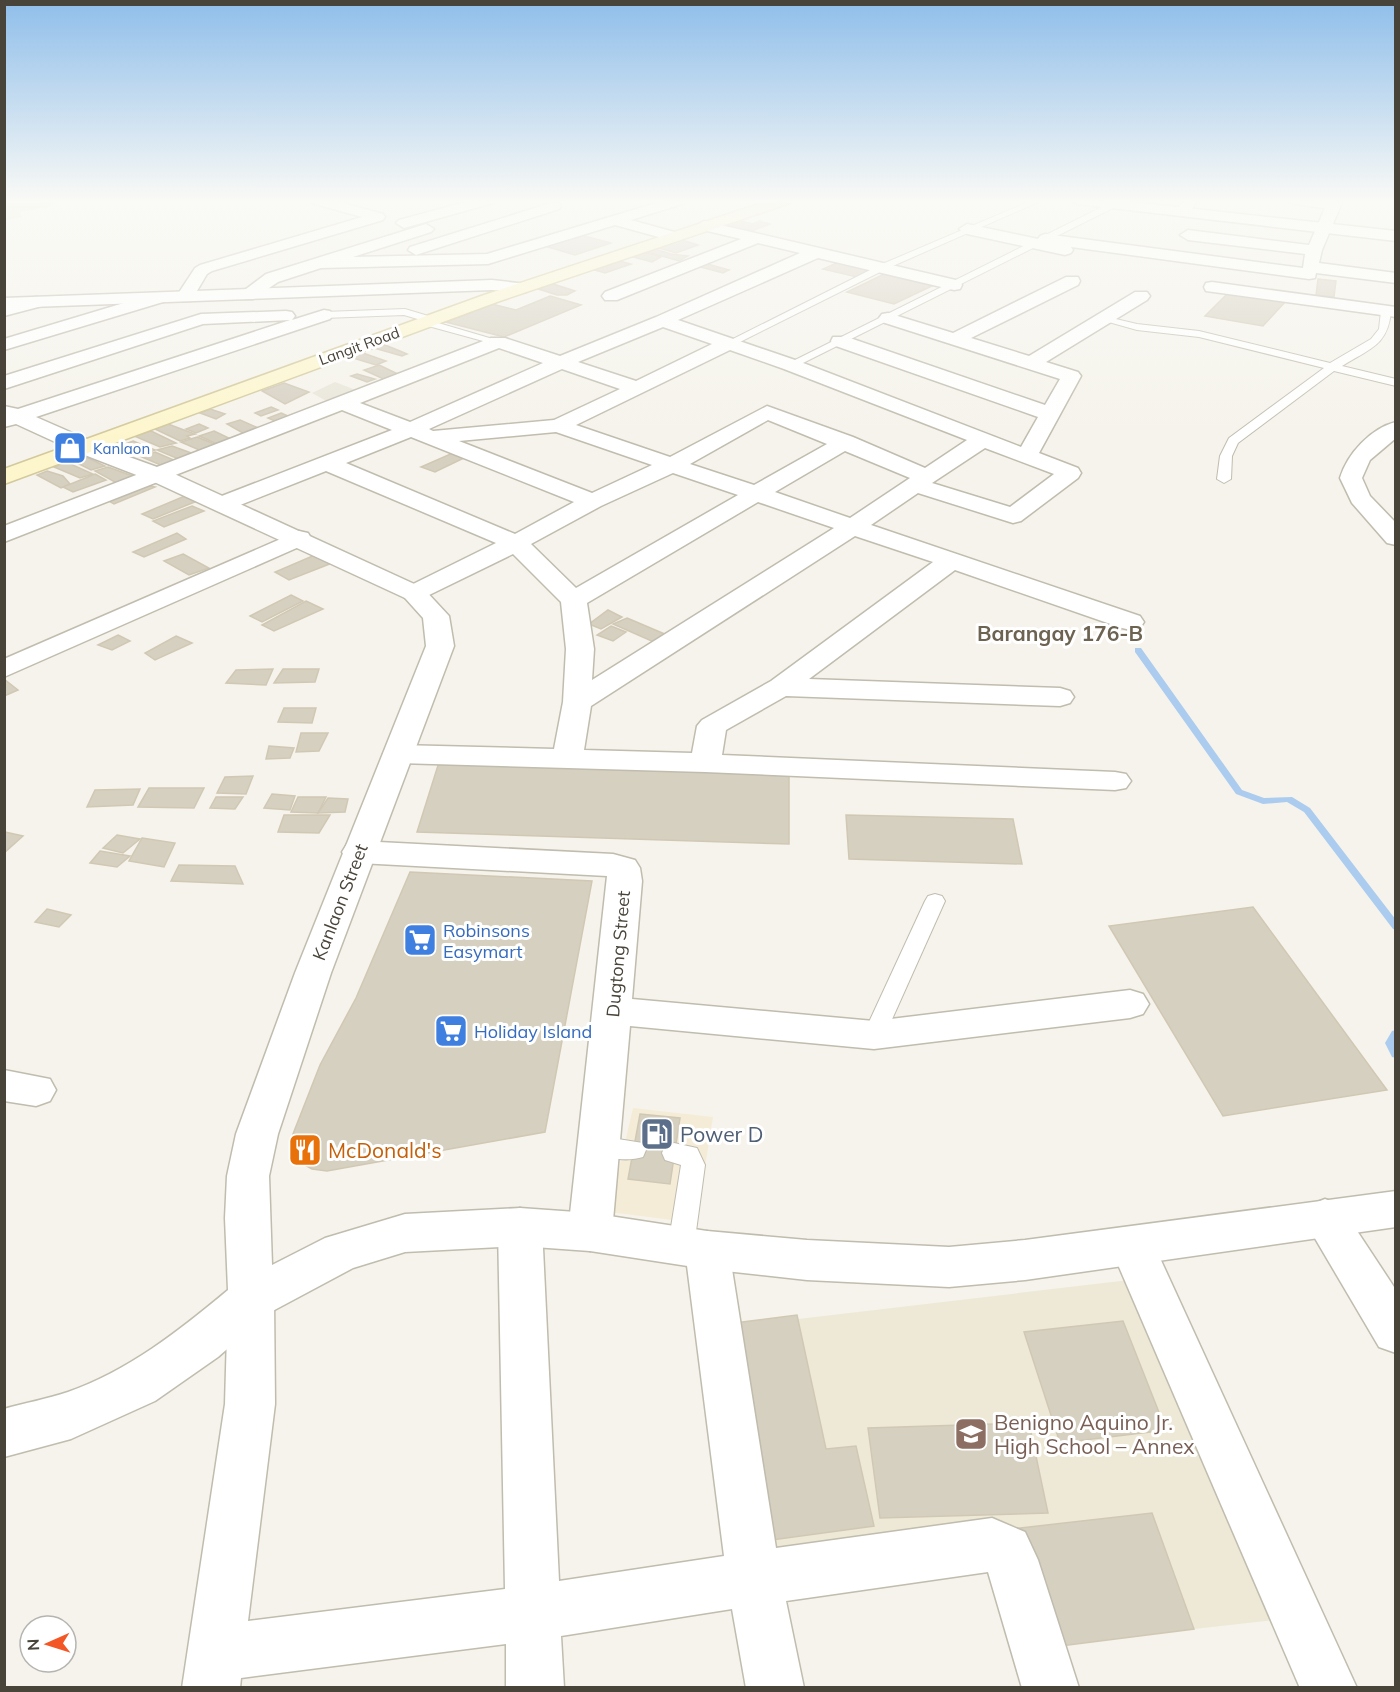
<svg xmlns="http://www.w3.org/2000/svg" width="1400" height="1692" font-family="Mulish,sans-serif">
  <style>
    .residential { fill: #e9e5d9 }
    .commercial { fill: #f5ecd8 }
    .education { fill: #ede9d6 }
    .green { fill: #cce7b6 }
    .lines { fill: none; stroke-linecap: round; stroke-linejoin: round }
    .stream { fill: #abccee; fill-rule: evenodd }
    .building { fill: #d6d0c1; stroke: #d1c8b4; stroke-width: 1.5 }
    .service-casing { stroke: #c0bcae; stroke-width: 2 }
    .minor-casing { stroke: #c0bcae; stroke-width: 3 }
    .tertiary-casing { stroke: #c0bcae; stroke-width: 3 }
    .secondary-casing { stroke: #d3c99c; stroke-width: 3 }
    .service { fill: #fff; fill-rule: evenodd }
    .minor { fill: #fff; fill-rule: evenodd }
    .tertiary { fill: #fff; fill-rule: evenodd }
    .secondary { fill: #fdf6cd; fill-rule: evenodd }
    .labels { text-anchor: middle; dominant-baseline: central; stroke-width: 6; stroke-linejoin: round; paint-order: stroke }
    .far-street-label { font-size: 15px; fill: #494439; stroke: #fff }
    .far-shop-label { font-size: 15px; fill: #366cbe; stroke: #fff; text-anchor: start }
    .street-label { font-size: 18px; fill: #494439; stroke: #fff }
    .shop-label { font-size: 18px; fill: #366cbe; stroke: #fff; text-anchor: start }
    .quarter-label { font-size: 21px; font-weight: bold; fill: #6c6351; stroke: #fff }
    .near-service-label { font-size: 21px; fill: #4e5e75; stroke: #fff; text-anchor: start }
    .near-food-label { font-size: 21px; fill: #c56008; stroke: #fff; text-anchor: start }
    .near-education-label { font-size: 21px; fill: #785e54; stroke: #fff; text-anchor: start }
  </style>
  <rect width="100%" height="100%" fill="#f5f3eb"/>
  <!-- residential -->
  <path class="residential" d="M335 382 361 392 334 405 312 393Z"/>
  <!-- commercial -->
  <path class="commercial" d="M633 1108 713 1117 696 1223 609 1212Z"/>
  <!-- education -->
  <path class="education" d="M1138 1279 1282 1619 1194 1629 1007 1540 760 1573 722 1328Z"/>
  <!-- green -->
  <path class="green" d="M5 200H61L48 207 19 212 22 217 7 220 5 223Z"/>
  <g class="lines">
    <!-- stream -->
    <g class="stream">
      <path d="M1135 648H1141L1242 790 1264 798 1292 797 1310 808 1396 920V930L1393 929 1304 812 1287 802 1263 804 1236 794 1135 652Z"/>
      <path d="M1396 1030V1058L1392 1057 1385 1043 1392 1031Z"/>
    </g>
  </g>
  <!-- building -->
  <g class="building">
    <path d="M736 220 753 224 759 221 770 224 749 232 721 226Z"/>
    <path d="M577 234 611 243 575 255 541 245Z"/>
    <path d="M679 239 698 245 676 253 659 248Z"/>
    <path d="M655 249 671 254 688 256 679 261 648 252Z"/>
    <path d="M644 252 661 257 652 262 633 257Z"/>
    <path d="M616 260 631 264 605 273 591 269Z"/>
    <path d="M843 260 877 269 857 277 823 269Z"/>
    <path d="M704 263 729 270 723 273 697 266Z"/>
    <path d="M884 274 910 280 934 285 894 304 847 292Z"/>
    <path d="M1318 279 1336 281 1334 297 1316 295Z"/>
    <path d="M550 283 575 291 567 295H557L535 288Z"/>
    <path d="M1230 291 1286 301 1263 326 1205 316Z"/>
    <path d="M550 296 581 305 504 337 446 322 492 304 516 310Z"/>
    <path d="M385 345 400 351 407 354 402 356 374 348Z"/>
    <path d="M360 352 386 361 376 365 350 357Z"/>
    <path d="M379 365 404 377 390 382 364 370Z"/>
    <path d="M357 374 375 379 367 382 351 376Z"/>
    <path d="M284 383 309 392 285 404 262 391Z"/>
    <path d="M271 407 278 410 261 416 255 413Z"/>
    <path d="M210 409 225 414 216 419 200 413Z"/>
    <path d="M281 413 297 420 284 425 268 418Z"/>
    <path d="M240 420 263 430 248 436 227 424Z"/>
    <path d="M168 424 195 434 187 436 190 438 180 441 155 429Z"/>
    <path d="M199 424 208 428 196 433 186 429Z"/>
    <path d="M151 431 176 443 160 447 134 436Z"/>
    <path d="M214 431 235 441 224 447 199 436Z"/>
    <path d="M197 437 222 447 206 453 181 442Z"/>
    <path d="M133 441 155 450 143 455 120 446Z"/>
    <path d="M172 446 205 458 188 463 157 450Z"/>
    <path d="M155 452 183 464 172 470 142 457Z"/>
    <path d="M455 452 466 457 435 472 421 467Z"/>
    <path d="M84 456 105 466 91 470 71 460Z"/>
    <path d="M66 462 93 474 80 478 54 467Z"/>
    <path d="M108 467 141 479 122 486 95 471Z"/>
    <path d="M47 471 63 476 70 484 61 488 37 475Z"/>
    <path d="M95 474 106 480 73 492 63 487Z"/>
    <path d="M146 485 155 487 114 504 105 499Z"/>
    <path d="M187 495 197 501 153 519 142 514Z"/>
    <path d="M192 506 204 511 164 527 153 521Z"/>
    <path d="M177 533 186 539 144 557 133 552Z"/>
    <path d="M183 554 209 568 189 575 164 561Z"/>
    <path d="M317 554 332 563 289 580 275 572Z"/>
    <path d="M291 595 303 601 262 622 250 616Z"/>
    <path d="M306 601 323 609 274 631 262 625Z"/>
    <path d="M608 610 622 617 601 629 589 624Z"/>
    <path d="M627 618 667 635 656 643 613 624Z"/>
    <path d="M611 626 626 632 613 641 597 635Z"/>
    <path d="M118 635 130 641 112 650 98 645Z"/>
    <path d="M176 636 192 643 155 660 145 653Z"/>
    <path d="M273 669 266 685 226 683 236 670Z"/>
    <path d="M283 669H319L315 682 274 683Z"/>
    <path d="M4 679 18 690 4 696Z"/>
    <path d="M284 708H316L312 723 278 722Z"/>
    <path d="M301 733H328L319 751 296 752Z"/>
    <path d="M269 746 294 748 290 758 266 759Z"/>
    <path d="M440 759 789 770V844L417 832Z"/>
    <path d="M253 776 246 794 217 793 225 777Z"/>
    <path d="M149 788H204L194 808 138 807Z"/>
    <path d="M140 789 133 805 87 807 95 790Z"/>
    <path d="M272 794 295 796 290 810 264 808Z"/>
    <path d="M216 797H243L235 809 210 808Z"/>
    <path d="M298 797H326L318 813 291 812Z"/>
    <path d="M328 798 348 799 345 812 318 813Z"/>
    <path d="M284 815H330L319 833 278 832Z"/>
    <path d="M846 815 1013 819 1022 864 849 859Z"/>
    <path d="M5 832 23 836 4 853V833Z"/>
    <path d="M117 835 140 839 123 853 103 848Z"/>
    <path d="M142 838 175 843 164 867 129 861Z"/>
    <path d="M100 851 130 856 117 867 90 863Z"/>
    <path d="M179 865 235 866 243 884 171 881Z"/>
    <path d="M410 872 592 881 545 1132 327 1171 312 1169 301 1163 296 1156 292 1146 293 1134 320 1065 356 998Z"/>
    <path d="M1253 907 1387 1090 1223 1116 1109 926Z"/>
    <path d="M47 909 71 915 59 927 35 922Z"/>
    <path d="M640 1114 680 1118 670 1184 628 1179Z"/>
    <path d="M797 1315 826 1449 856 1446 874 1526 772 1540 735 1323Z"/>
    <path d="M1123 1321 1166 1430 1060 1443 1024 1332Z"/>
    <path d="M1029 1423 1048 1513 880 1518 868 1428Z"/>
    <path d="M1152 1513 1194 1629 1045 1648 1011 1529Z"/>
  </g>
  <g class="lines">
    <defs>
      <g id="service">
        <path d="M1033 200H1043L886 269 732 346H724L723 344 880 265Z"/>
        <path d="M1114 201 1117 202V206L795 367 791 368 785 365Z"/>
        <path d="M1386 308 1391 311C1388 346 1369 349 1342 366L1396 379V386L1334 371 1238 443 1232 456 1231 479 1224 483 1217 479 1220 456 1229 438 1324 368 1199 337 1137 330 1098 319 1103 316 1137 324 1199 331 1330 363 1371 339 1379 329 1381 311Z"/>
        <path d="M405 309 435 318V322L503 342 498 345 494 344 421 324V320L404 315 324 318 319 315 324 312Z"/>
        <path d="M935 894 942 896 945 901 885 1035 882 1041 874 1044 866 1041 863 1035 925 901 928 896Z"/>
        <path d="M599 1136 643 1143 646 1150 643 1157C627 1162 606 1158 590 1153L587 1146 590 1139Z"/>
        <path d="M674 1143 697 1148 705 1165 694 1246 690 1254 681 1257 672 1254 668 1246 681 1165 665 1160 662 1153 665 1146Z"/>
      </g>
      <g id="minor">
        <path d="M310 200H332L383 214 385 217 383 220 212 271 207 274 191 301H179L176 297 195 268 200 265 362 217 312 203Z"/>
        <path d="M473 200H495L493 203 404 228 396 223 399 220Z"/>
        <path d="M666 200H687L685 203 631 220 678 233 681 236 678 239 673 241 615 225 488 264 321 268 278 282 253 299H241L238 295 266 274 426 224 434 229 431 232 353 257 487 254Z"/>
        <path d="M1184 200H1198L1188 215 1183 216 1176 212Z"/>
        <path d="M1287 200H1343L1322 250 1319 263 1396 273V283L1316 273 1315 278 1309 279 1071 247 1073 250 1071 253 1065 255 967 234 959 229 967 224 1038 239 1040 236 1045 234 1303 268 1305 254 1188 240 1180 235 1188 230 1309 245 1325 208 1294 204Z"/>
        <path d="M554 202 559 203 561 206 559 209 422 253 416 255 408 250 410 247Z"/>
        <path d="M704 221 960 281 962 285 960 289 954 290 818 258 678 320 798 361 1021 447 1038 417 833 345 831 341 833 337H847L1045 405 1060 379 882 322 879 318 882 314 888 313 953 333 1066 277H1078L1080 281 1078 285 971 338 1029 356 1135 292H1147L1150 296 1147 300 1046 362 1078 372 1081 376 1039 453 1078 468 1081 473 1078 478 1021 521 1013 523 918 493 871 525 1140 616 1144 622 1140 628 1131 630 1122 628 955 570 809 679 1060 688 1070 691 1074 697 1070 703 1060 706 786 696 726 730 722 755 1115 772 1126 774 1131 781 1126 788 1115 790 705 772 398 763 387 760 383 754 387 748 398 745 554 749 563 702 566 649 561 602 513 554 423 598 414 601 405 598 401 593 405 588 496 543 326 471 230 509 222 511 214 509 210 504 214 499 392 430 342 410 4 542V526L491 338H505L560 356 656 317 800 253 758 243 617 300H605L602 296 605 292 741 239 699 229 696 226ZM663 327 712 344 636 381 578 362ZM499 348 543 363 410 422 360 403ZM730 350 784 369 967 440 925 468 853 437 767 406 670 457 576 425ZM562 369 620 389 554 420 433 431 429 429ZM768 420 827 444 754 485 690 464ZM556 432 652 465 592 493 459 441ZM411 437 574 502 515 534 346 463ZM985 448 1054 474 1010 507 932 483ZM845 451 910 478 850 518 775 492ZM673 473 738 495 576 588 531 544 601 506ZM758 502 834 528 592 680 594 649 587 603ZM855 536 933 562 771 681 702 720 697 726 692 753 584 750 591 706Z"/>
        <path d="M1212 282 1396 307V317L1206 291 1204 287 1206 283Z"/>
        <path d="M157 293 163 294 166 298 163 302 4 350V339Z"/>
        <path d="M36 297 42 298 45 302 42 306 4 316V305Z"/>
        <path d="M324 310 330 311 333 315 330 319 36 417 93 442 96 447 93 452 85 453 77 452 16 424 4 427V406L18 409 290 320 203 324 4 389V376L201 314 286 311 292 312 295 316 292 320Z"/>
        <path d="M299 531 308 533 311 538 308 543 4 677V659Z"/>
        <path d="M359 841 613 854 635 860 640 868 642 881 632 999 874 1021 1130 990 1143 994 1149 1004 1143 1014 1130 1018 874 1049 630 1026 612 1232 606 1245 590 1251 574 1245 568 1232 607 876 359 863 347 860 342 852 347 844Z"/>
        <path d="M4 1070 50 1079 56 1090 50 1101 36 1106 4 1101Z"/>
        <path d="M1325 1199 1340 1205 1396 1290V1353L1379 1347 1303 1218 1310 1205Z"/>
        <path d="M520 1208 536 1214 542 1227 559 1581 724 1556 685 1250 691 1236 707 1231 723 1236 729 1250 776 1548 992 1518 1025 1532 1038 1560 1079 1688H1022L988 1572 786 1601 804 1688H746L732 1609 561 1636 564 1688H506V1644L241 1678 240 1688H182L225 1404 228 1299 235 1284 251 1278 267 1284 274 1299 275 1404 248 1621 505 1589 498 1227 504 1214Z"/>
        <path d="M1132 1227 1148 1232 1357 1688H1300L1110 1246 1116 1232Z"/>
      </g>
      <g id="tertiary">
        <path d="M1070 200H1113L1396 231V241L1077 204Z"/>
        <path d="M492 280 526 284 528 288 526 292 492 290 4 308V298Z"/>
        <path d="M1396 422V438L1370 460 1362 478 1370 496 1396 523V545L1387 543 1352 503 1340 478C1347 454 1371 428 1396 422Z"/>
        <path d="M85 441 168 471 423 588 449 616 454 646 331 973 278 1134 269 1176 272 1265 325 1238 405 1214 520 1208 590 1213 707 1231 807 1240 949 1247 1025 1240 1396 1191V1227L1025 1280 949 1287 807 1280 707 1269 590 1251 520 1246 405 1252 353 1268 267 1314 218 1357 155 1401 71 1439 4 1457V1409C25 1403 47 1399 68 1392 128 1371 179 1331 228 1290L225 1218 227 1176 236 1134 295 973 426 646 423 618 405 598 152 481 77 452 74 447 77 442Z"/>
      </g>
      <path id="secondary" d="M771 200H792L790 203 497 302 4 484V469L484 295Z"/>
    </defs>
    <!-- service casing -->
    <use href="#service" class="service-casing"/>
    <!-- minor casing -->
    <use href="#minor" class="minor-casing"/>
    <!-- tertiary casing -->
    <use href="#tertiary" class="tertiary-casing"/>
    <!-- secondary casing -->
    <use href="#secondary" class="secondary-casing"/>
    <!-- service -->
    <use href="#service" class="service"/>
    <!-- minor -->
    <use href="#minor" class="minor"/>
    <!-- tertiary -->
    <use href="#tertiary" class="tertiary"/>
    <!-- secondary -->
    <use href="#secondary" class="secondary"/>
  </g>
  <!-- sky -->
  <linearGradient id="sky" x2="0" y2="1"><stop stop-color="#8fbeea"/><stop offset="0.46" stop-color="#fafaf6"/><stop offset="1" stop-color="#fafaf6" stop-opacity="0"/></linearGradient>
  <rect width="1400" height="437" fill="url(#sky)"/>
  <!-- icons -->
  <defs>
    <symbol id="shop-square" viewBox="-11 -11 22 22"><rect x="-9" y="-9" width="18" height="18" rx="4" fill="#3f7fe0" stroke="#fff"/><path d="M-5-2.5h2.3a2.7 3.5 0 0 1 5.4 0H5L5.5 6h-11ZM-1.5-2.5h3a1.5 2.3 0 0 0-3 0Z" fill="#fff"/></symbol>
    <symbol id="supermarket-square" viewBox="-11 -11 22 22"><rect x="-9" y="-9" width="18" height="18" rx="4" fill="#3f7fe0" stroke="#fff"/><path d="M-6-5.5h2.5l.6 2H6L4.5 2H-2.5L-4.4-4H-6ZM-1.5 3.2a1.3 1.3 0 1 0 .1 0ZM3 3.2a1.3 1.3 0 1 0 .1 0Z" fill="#fff"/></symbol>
    <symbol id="fuel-square" viewBox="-11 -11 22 22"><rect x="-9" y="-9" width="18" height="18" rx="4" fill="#5c6f8a" stroke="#fff"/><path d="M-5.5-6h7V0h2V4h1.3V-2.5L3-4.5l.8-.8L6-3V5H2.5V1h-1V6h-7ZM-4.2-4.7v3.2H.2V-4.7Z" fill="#fff"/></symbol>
    <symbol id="restaurant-square" viewBox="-11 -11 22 22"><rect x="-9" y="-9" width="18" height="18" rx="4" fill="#e8710a" stroke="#fff"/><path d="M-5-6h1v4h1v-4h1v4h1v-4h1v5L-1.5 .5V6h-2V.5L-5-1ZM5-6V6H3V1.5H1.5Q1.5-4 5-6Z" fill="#fff"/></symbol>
    <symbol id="school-square" viewBox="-11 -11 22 22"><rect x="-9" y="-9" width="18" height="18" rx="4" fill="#8d6e63" stroke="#fff"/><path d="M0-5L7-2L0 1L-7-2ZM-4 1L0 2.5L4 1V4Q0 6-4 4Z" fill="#fff"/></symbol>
  </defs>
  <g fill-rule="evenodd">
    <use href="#shop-square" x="51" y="429" width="38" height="38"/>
    <use href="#supermarket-square" x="401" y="921" width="38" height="38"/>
    <use href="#supermarket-square" x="432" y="1012" width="38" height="38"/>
    <use href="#fuel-square" x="638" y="1115" width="38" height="38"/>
    <use href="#restaurant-square" x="286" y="1131" width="38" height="38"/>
    <use href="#school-square" x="952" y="1415" width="38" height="38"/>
  </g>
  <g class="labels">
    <!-- far-street labels -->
    <g class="far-street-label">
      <text transform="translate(359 346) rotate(-20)">Langit Road</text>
    </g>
    <!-- far-shop labels -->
    <g class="far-shop-label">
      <text x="93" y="448">Kanlaon</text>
    </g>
    <!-- street labels -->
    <g class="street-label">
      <text transform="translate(340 902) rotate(-69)">Kanlaon Street</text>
      <text transform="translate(618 954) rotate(-85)">Dugtong Street</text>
    </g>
    <!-- shop labels -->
    <g class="shop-label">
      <text x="443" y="930">Robinsons<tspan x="443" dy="21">Easymart</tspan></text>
      <text x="474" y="1031">Holiday Island</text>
    </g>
    <!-- quarter labels -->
    <g class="quarter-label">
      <text x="1060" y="633">Barangay 176-B</text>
    </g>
    <!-- near-service labels -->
    <g class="near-service-label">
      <text x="680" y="1134">Power D</text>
    </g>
    <!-- near-food labels -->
    <g class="near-food-label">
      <text x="328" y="1150">McDonald's</text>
    </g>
    <!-- near-education labels -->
    <g class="near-education-label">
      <text x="994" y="1422">Benigno Aquino Jr.<tspan x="994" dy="24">High School – Annex</tspan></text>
    </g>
  </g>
  <!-- border -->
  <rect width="1400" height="1692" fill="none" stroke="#494439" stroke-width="12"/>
  <!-- north arrow -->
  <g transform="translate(48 1644) rotate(267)"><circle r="28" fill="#ffffff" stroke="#b6b4b0" stroke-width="1.5"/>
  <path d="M0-4.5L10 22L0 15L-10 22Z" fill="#f25725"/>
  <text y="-9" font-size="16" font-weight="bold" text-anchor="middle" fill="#494439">N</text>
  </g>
</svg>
